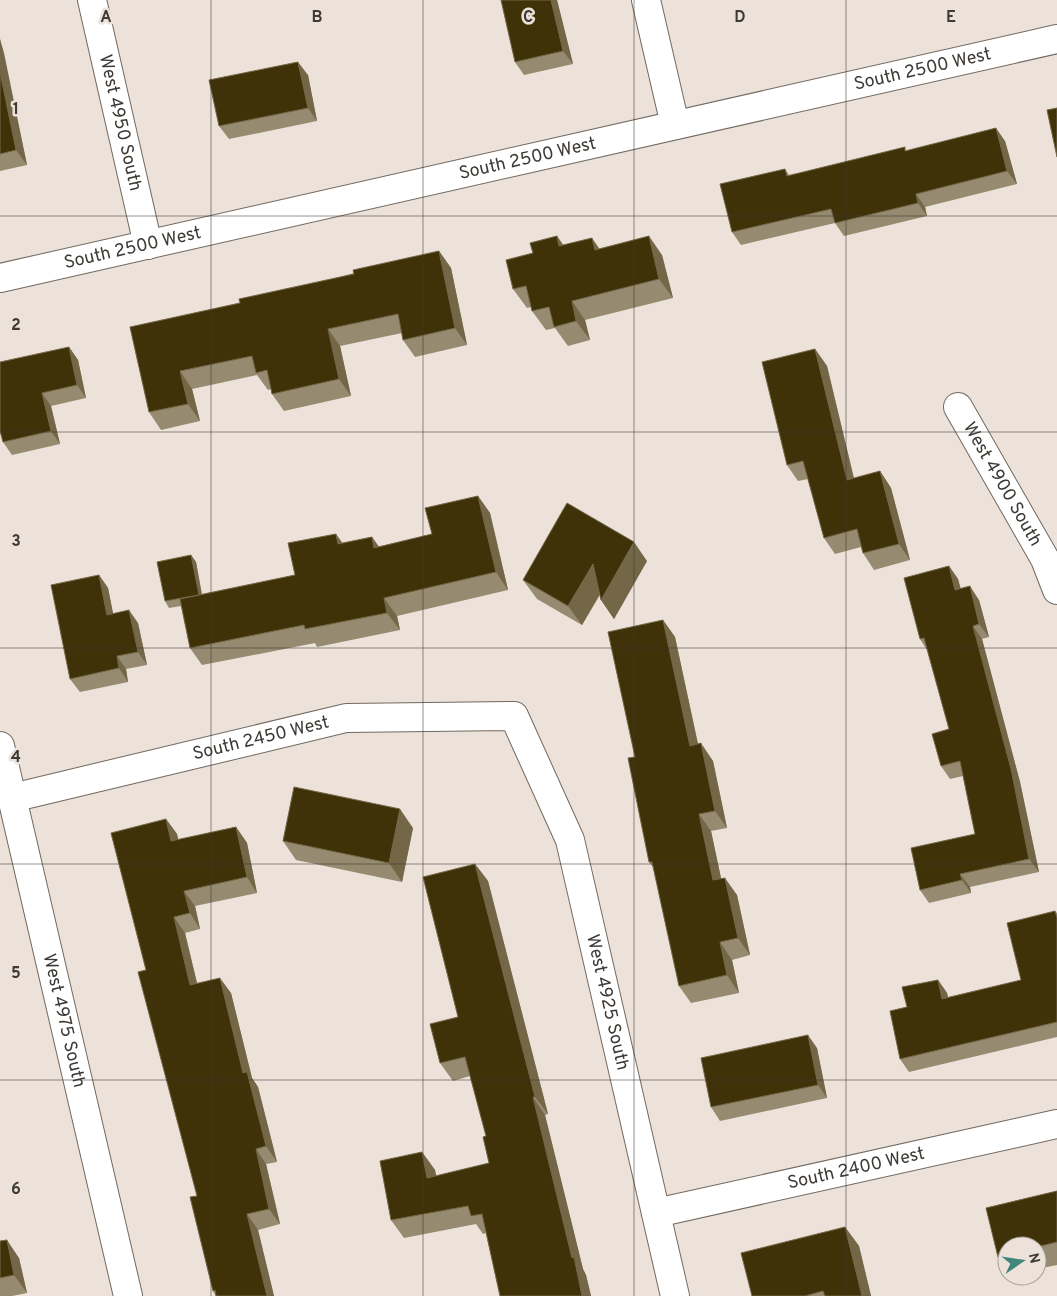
<svg xmlns="http://www.w3.org/2000/svg" width="1057" height="1296" font-family="Overpass,sans-serif">
  <style>
    .lines { fill: none; stroke-linecap: round; stroke-linejoin: round }
    .street-casing { stroke: #716860; stroke-width: 30 }
    .street { stroke: #fff; stroke-width: 28 }
    .wall { fill: #968a70 }
    .shaded-wall { fill: #746747 }
    .building { fill: #403208; stroke: #746747 }
    .grid { fill: none; stroke: #3d3935; stroke-width: 1; stroke-opacity: 0.55 }
    .labels { text-anchor: middle; dominant-baseline: central; stroke-width: 5; stroke-linejoin: round; paint-order: stroke }
    .street-label { font-size: 18px; fill: #3d3935; stroke: #ece2d9 }
    .grid-label { font-size: 16px; text-anchor: middle; font-weight: bold; fill: #3d3935; stroke: #ece2d9; stroke-width: 5; stroke-linejoin: round; paint-order: stroke }
  </style>
  <rect width="100%" height="100%" fill="#ece2d9"/>
  <g class="lines">
    <defs>
      <g id="street">
        <path id="s1" d="M92 0 148 245"/>
        <path d="M646 0 675 125"/>
        <path id="s2" d="M0 278 1057 39"/>
        <path id="s3" d="M958 407 1045 559 1057 590"/>
        <path id="s4" d="M0 746 128 1296"/>
        <path id="s5" d="M12 798 346 718 514 716 570 840 675 1296"/>
        <path id="s6" d="M656 1213 1057 1124"/>
      </g>
    </defs>
    <!-- street casing -->
    <use href="#street" class="street-casing"/>
    <!-- street -->
    <use href="#street" class="street"/>
  </g>
  <!-- wall -->
  <g class="wall">
    <path d="M557 0 573 64 524 75 515 62Z"/>
    <path d="M0 39 27 165 0 171Z"/>
    <path d="M308 75 317 121 229 139 219 126Z"/>
    <path d="M1005 141 1017 184 925 207 927 216 844 236 835 223 741 245 732 232 785 169 789 175 907 151Z"/>
    <path d="M557 236 563 245 592 238 599 249 662 255 673 298 585 320 590 340 568 346 555 328 546 330 532 311 531 307 527 308 513 289 533 253Z"/>
    <path d="M439 251 451 268 467 345 415 357 403 340 402 333 340 346 351 396 284 411 272 394 271 389 268 390 257 375 192 389 200 421 161 430 149 412 130 327 240 303Z"/>
    <path d="M69 347 78 360 86 398 51 406 60 444 12 455 3 442Z"/>
    <path d="M815 349 827 366 854 478 880 471 891 488 910 560 874 570 863 553 861 547 835 554 824 538 808 479 798 481 787 465Z"/>
    <path d="M478 496 490 513 508 590 397 616 400 630 317 647 315 643 202 665 190 648 181 606 169 608 165 601 191 555 196 562 202 594 295 575 343 543 372 537 379 547 432 534Z"/>
    <path d="M647 561 614 619 601 600 600 595 582 625 537 599 523 580Z"/>
    <path d="M949 566 958 579 961 589 979 600 989 637 982 639 1020 782 1039 872 970 887 971 893 929 903 920 890 975 834 963 776 950 779 941 766 949 729 927 650 920 639Z"/>
    <path d="M99 575 108 588 113 614 138 623 147 665 126 669 128 682 80 692 70 679Z"/>
    <path d="M663 620 675 637 698 744 713 761 727 828 711 831 721 878 737 895 750 955 732 960 739 993 691 1003 679 986 654 868 649 862 635 757Z"/>
    <path d="M166 819 177 834 178 840 236 827 247 843 257 893 195 906 200 929 185 933 197 983 231 993 252 1078 258 1087 277 1162 266 1164 280 1224 258 1230 274 1296H216L213 1291 197 1196 146 970Z"/>
    <path d="M413 828 402 882 296 860 283 841Z"/>
    <path d="M475 864 488 881 548 1114 545 1115 583 1269 586 1275 591 1296H500L486 1233 483 1234 476 1224 404 1238 391 1220 422 1152 435 1170 436 1176 489 1163 486 1136 470 1076 453 1081 440 1063 458 1017Z"/>
    <path d="M1055 911 1057 913V1037L909 1072 900 1059 907 1007 938 980 947 993 948 997 1021 980Z"/>
    <path d="M817 1048 827 1098 720 1121 711 1107Z"/>
    <path d="M1057 1191V1265L1037 1269V1246H1007V1269L998 1257 986 1208Z"/>
    <path d="M845 1227 859 1246 871 1296H752Z"/>
    <path d="M0 1241 19 1258 27 1293 12 1296H0Z"/>
  </g>
  <!-- shaded-wall -->
  <g class="shaded-wall">
    <path d="M551 0H557L573 64 563 51Z"/>
    <path d="M0 39 4 53 27 165 16 150 0 72Z"/>
    <path d="M298 62 308 75 317 121 308 108Z"/>
    <path d="M996 128 1005 141 1017 184 1007 171Z"/>
    <path d="M916 194 925 207 927 216 918 203Z"/>
    <path d="M557 236 570 255 559 246Z"/>
    <path d="M649 236 662 255 673 298 659 279Z"/>
    <path d="M592 238 605 257 595 250Z"/>
    <path d="M439 251 451 268 467 345 455 328Z"/>
    <path d="M572 301 585 320 590 340 576 321Z"/>
    <path d="M328 329 340 346 351 396 339 379Z"/>
    <path d="M69 347 78 360 86 398 77 385Z"/>
    <path d="M815 349 827 366 858 496 847 480Z"/>
    <path d="M180 371 192 389 200 421 188 404Z"/>
    <path d="M42 393 51 406 60 444 51 431Z"/>
    <path d="M880 471 891 488 910 560 899 544Z"/>
    <path d="M478 496 490 513 508 590 496 572Z"/>
    <path d="M336 534 349 552 338 544Z"/>
    <path d="M372 537 384 554 374 548Z"/>
    <path d="M634 542 647 561 614 619 601 600Z"/>
    <path d="M191 555 196 562 203 602 199 595Z"/>
    <path d="M593 564 606 583 582 625 568 606Z"/>
    <path d="M949 566 958 579 964 603 955 590Z"/>
    <path d="M99 575 108 588 116 628 107 615Z"/>
    <path d="M970 586 979 600 989 637 979 624Z"/>
    <path d="M384 598 397 616 400 630 387 613Z"/>
    <path d="M129 610 138 623 147 665 138 652Z"/>
    <path d="M663 620 675 637 702 763 690 746Z"/>
    <path d="M973 626 982 639 1020 782 1039 872 1029 859Z"/>
    <path d="M117 656 126 669 128 682 119 668Z"/>
    <path d="M701 743 713 761 727 828 715 811Z"/>
    <path d="M400 809 413 828 402 882 389 863Z"/>
    <path d="M699 814 711 831 725 897 713 880Z"/>
    <path d="M166 819 177 834 182 856 171 841Z"/>
    <path d="M236 827 247 843 257 893 247 877Z"/>
    <path d="M475 864 488 881 548 1114 535 1097Z"/>
    <path d="M960 874 970 887 971 893 962 880Z"/>
    <path d="M725 878 737 895 750 955 738 938Z"/>
    <path d="M184 891 195 906 200 929 190 913Z"/>
    <path d="M174 917 185 933 201 1000 190 985Z"/>
    <path d="M720 942 732 960 739 993 727 975Z"/>
    <path d="M220 978 231 993 252 1078 258 1087 277 1162 266 1146 243 1073Z"/>
    <path d="M938 980 947 993 951 1012 942 999Z"/>
    <path d="M808 1035 817 1048 827 1098 818 1085Z"/>
    <path d="M533 1097 545 1115 583 1269 586 1275 591 1296H582L572 1258Z"/>
    <path d="M256 1149 266 1164 280 1224 269 1209Z"/>
    <path d="M422 1152 435 1170 440 1195 427 1178Z"/>
    <path d="M247 1214 258 1230 274 1296H267Z"/>
    <path d="M845 1227 859 1246 871 1296H862Z"/>
    <path d="M7 1240 19 1258 27 1293 14 1275Z"/>
  </g>
  <!-- building -->
  <g class="building">
    <path d="M501 0H551L563 51 515 62Z"/>
    <path d="M298 62 308 108 219 126 209 80Z"/>
    <path d="M0 72 16 150 0 154Z"/>
    <path d="M1057 108V157L1047 110Z"/>
    <path d="M996 128 1007 171 916 194 918 203 835 223 831 209 732 232 720 184 785 169 787 176 905 147V151Z"/>
    <path d="M557 236 559 246 592 238 595 250 649 236 659 279 572 301 576 321 554 327 549 307 532 311 526 286 513 289 506 260 533 253 530 243Z"/>
    <path d="M439 251 455 328 403 340 398 314 328 329 339 379 272 394 267 370 256 373 252 356 180 371 188 404 149 412 130 327 240 303 239 299 354 274 353 270Z"/>
    <path d="M69 347 77 385 42 393 51 431 3 442 0 431V362Z"/>
    <path d="M815 349 847 480 880 471 899 544 863 553 857 529 824 538 803 461 787 465 762 362Z"/>
    <path d="M478 496 496 572 384 598 387 613 305 629 304 625 190 648 180 599 295 575 288 543 336 534 338 544 372 537 374 548 432 534 425 508Z"/>
    <path d="M567 503 634 542 601 600 593 564 568 606 523 580Z"/>
    <path d="M191 555 199 595 165 601 157 562Z"/>
    <path d="M949 566 955 590 970 586 979 624 973 626 1011 769 1029 859 960 874 962 880 920 890 911 848 975 834 960 761 941 766 932 734 949 729 924 638 920 639 904 578Z"/>
    <path d="M99 575 107 615 129 610 138 652 117 656 119 668 70 679 51 585Z"/>
    <path d="M663 620 690 746 701 743 715 811 699 814 713 880 725 878 738 938 720 942 727 975 679 986 652 862H649L628 758 635 757 608 632Z"/>
    <path d="M294 787 400 809 389 863 283 841Z"/>
    <path d="M166 819 171 841 236 827 247 877 184 891 190 913 174 917 190 985 220 978 243 1073 247 1072 266 1146 256 1149 269 1209 247 1214 267 1296H216L215 1290 213 1291 190 1197 197 1196 138 972 146 970 111 833Z"/>
    <path d="M475 864 535 1097H533L572 1258 574 1257 582 1296H500L482 1214 471 1216 468 1206 391 1220 380 1161 422 1152 427 1178 489 1163 483 1137 486 1136 465 1057 440 1063 430 1024 458 1017 423 877Z"/>
    <path d="M1055 911 1057 918V1022L900 1059 890 1011 907 1007 902 987 938 980 942 999 1021 980 1007 923Z"/>
    <path d="M808 1035 818 1085 711 1107 701 1058Z"/>
    <path d="M1057 1191V1242L1037 1247V1246H1007V1254L998 1257 986 1208Z"/>
    <path d="M845 1227 862 1296H825L823 1291 805 1296H752L741 1253Z"/>
    <path d="M7 1240 14 1275 0 1278V1241Z"/>
  </g>
  <!-- grid -->
  <path class="grid" d="M211 0V1296M423 0V1296M634 0V1296M846 0V1296M0 216H1057M0 432H1057M0 648H1057M0 864H1057M0 1080H1057"/>
  <g class="labels">
    <!-- street labels -->
    <g class="street-label">
      <text stroke="none"><textPath href="#s2" startOffset="946">South 2500 West</textPath></text>
      <text stroke="none"><textPath href="#s1" startOffset="126">West 4950 South</textPath></text>
      <text stroke="none"><textPath href="#s2" startOffset="541">South 2500 West</textPath></text>
      <text stroke="none"><textPath href="#s2" startOffset="136">South 2500 West</textPath></text>
      <text stroke="none"><textPath href="#s3" startOffset="89">West 4900 South</textPath></text>
      <text stroke="none"><textPath href="#s5" startOffset="256">South 2450 West</textPath></text>
      <text stroke="none"><textPath href="#s5" startOffset="814">West 4925 South</textPath></text>
      <text stroke="none"><textPath href="#s4" startOffset="282">West 4975 South</textPath></text>
      <text stroke="none"><textPath href="#s6" startOffset="205">South 2400 West</textPath></text>
    </g>
  </g>
  <g class="grid-label">
    <text x="106" y="22">A</text>
    <text x="317" y="22">B</text>
    <text x="528" y="22">C</text>
    <text x="740" y="22">D</text>
    <text x="951" y="22">E</text>
    <text x="16" y="114">1</text>
    <text x="16" y="330">2</text>
    <text x="16" y="546">3</text>
    <text x="16" y="762">4</text>
    <text x="16" y="978">5</text>
    <text x="16" y="1194">6</text>
  </g>
  <!-- north arrow -->
  <g transform="translate(1022 1261) rotate(77)"><circle r="24" fill="#ece2d9" stroke="#a69e97"/>
  <path d="M0-4L9 19L0 12L-9 19Z" fill="#41877e"/>
  <text y="-8" font-size="14" font-weight="bold" text-anchor="middle" fill="#3d3935">N</text>
  </g>
</svg>
